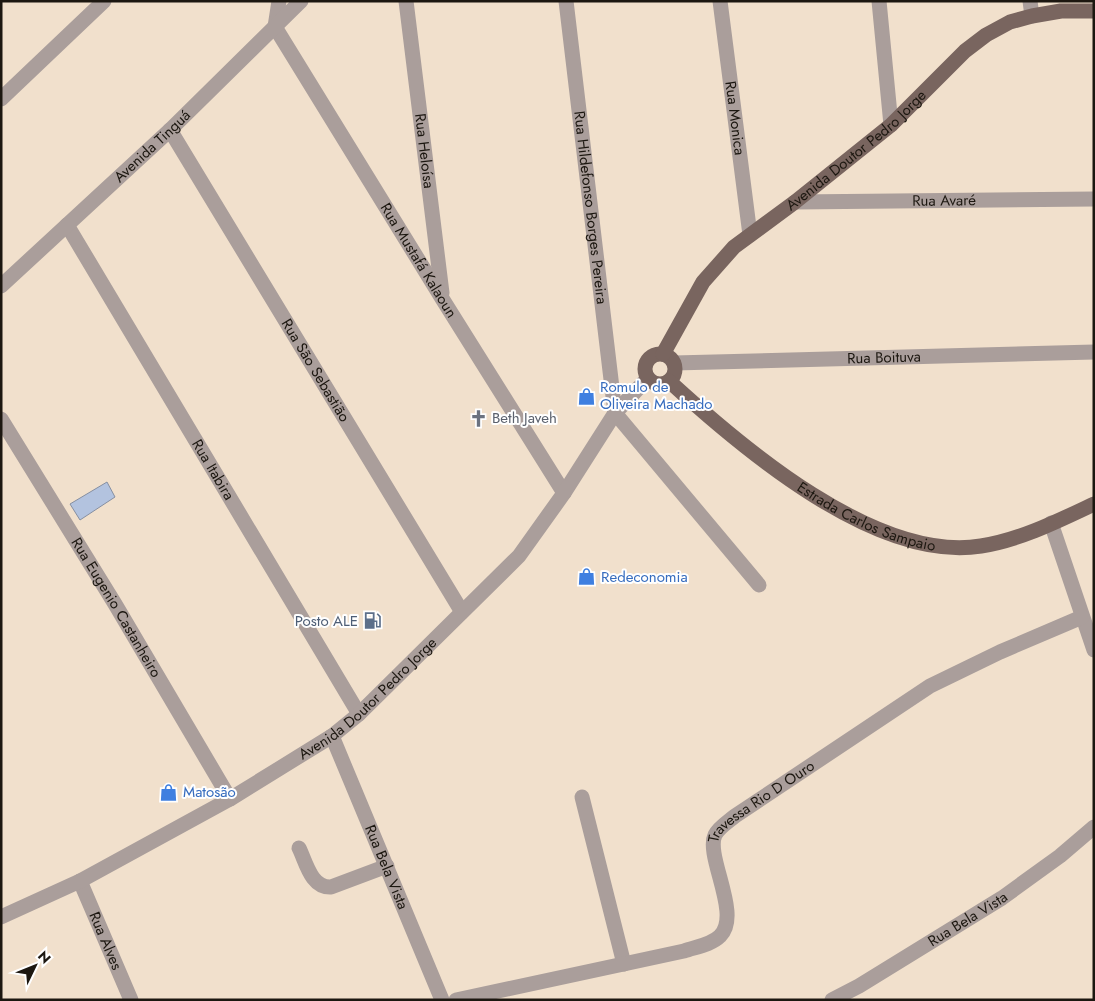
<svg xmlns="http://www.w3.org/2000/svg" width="1095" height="1001" font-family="Jost,sans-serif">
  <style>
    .water { fill: #b3c3df; stroke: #868fa1 }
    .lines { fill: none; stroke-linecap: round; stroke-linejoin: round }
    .minor { stroke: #aa9e9b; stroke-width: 15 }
    .major { stroke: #79655f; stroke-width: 15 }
    .labels { text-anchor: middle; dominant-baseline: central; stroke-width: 4; stroke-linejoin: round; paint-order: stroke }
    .street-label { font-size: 15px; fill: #1c1710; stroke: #fff }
    .shop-label { font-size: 15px; fill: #366cbe; stroke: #fff; text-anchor: start }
    .worship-label { font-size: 15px; fill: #5b616d; stroke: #fff; text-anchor: start }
    .service-label { font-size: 15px; fill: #4e5e75; stroke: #fff; text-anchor: end }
  </style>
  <rect width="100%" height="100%" fill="#f1e0cc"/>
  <!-- water -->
  <path class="water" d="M107 482 115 497 80 520 70 504Z"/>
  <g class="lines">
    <!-- minor -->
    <g class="minor">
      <path id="s1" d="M406 1 442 293"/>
      <path id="s2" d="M566 1 615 413 759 585"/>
      <path id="s3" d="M720 1 750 235"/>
      <path d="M879 1 891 125"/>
      <path d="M1030 1 1032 16"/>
      <path id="s4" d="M275 27 443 300 564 493"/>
      <path d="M275 27 279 1"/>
      <path d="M1 99 104 1"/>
      <path id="s5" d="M170 130 462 612"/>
      <path id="s6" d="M795 202 1094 199"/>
      <path id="s7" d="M67 225 359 714"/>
      <path id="s8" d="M1 286 170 130 301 1"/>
      <path id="s9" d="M674 363 1094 352"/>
      <path id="s10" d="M1 419 115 604 230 799"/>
      <path d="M1051 523 1094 650"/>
      <path id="s11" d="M332 736 442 1000"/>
      <path d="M582 797 624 964"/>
      <path d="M299 848C306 862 311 888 331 887L387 866"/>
      <path id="s12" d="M80 881 131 1000"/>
      <path id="s13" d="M1 917 80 881 230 799 332 736 359 714 519 556 564 493 615 413 648 378"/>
      <path id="s14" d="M456 1000 684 951C695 947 711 945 720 936 742 915 705 856 715 835 719 827 728 822 735 816L930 686 1000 652 1082 617"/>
      <path id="s15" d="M832 1000 859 986 1002 898 1060 856 1094 827"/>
    </g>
    <!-- major -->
    <g class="major">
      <circle cx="660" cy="369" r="15"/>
      <path id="s16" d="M663 354 703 282 734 247 795 202 891 125 965 51 986 35 1010 22 1032 16 1061 11H1094"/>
      <path id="s17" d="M669 381C741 447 876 563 981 546 1020 540 1058 521 1094 504"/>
    </g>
  </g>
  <!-- icons -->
  <defs>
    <symbol id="shop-bare" viewBox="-9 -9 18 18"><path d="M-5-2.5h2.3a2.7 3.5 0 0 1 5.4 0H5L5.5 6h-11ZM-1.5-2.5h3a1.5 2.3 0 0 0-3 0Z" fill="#3f7fe0" stroke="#fff" stroke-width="2.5" paint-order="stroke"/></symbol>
    <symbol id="church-bare" viewBox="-9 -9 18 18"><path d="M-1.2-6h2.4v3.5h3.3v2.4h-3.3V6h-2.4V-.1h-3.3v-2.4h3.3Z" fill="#6b7280" stroke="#fff" stroke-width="2.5" paint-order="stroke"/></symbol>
    <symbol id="fuel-bare" viewBox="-9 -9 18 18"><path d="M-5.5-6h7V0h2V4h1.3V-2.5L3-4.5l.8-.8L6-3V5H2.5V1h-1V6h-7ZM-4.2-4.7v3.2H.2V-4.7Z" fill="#5c6f8a" stroke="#fff" stroke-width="2.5" paint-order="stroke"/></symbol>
  </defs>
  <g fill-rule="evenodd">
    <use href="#shop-bare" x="574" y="384" width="25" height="25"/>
    <use href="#church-bare" x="466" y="406" width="25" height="25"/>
    <use href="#shop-bare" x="574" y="564" width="25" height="25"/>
    <use href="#fuel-bare" x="360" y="608" width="25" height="25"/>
    <use href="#shop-bare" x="156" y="780" width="25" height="25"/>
  </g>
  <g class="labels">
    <!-- street labels -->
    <g class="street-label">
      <text stroke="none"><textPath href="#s3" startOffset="118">Rua Monica</textPath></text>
      <text stroke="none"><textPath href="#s8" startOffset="206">Avenida Tinguá</textPath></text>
      <text stroke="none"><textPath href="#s16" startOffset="285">Avenida Doutor Pedro Jorge</textPath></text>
      <text stroke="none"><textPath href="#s1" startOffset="151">Rua Heloísa</textPath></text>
      <text stroke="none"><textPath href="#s6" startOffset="149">Rua Avaré</textPath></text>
      <text stroke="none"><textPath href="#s2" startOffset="208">Rua Hildefonso Borges Pereira</textPath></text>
      <text stroke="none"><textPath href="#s4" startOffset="274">Rua Mustafá Kalaoun</textPath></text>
      <text stroke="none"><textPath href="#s9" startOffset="210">Rua Boituva</textPath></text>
      <text stroke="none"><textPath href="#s5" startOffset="281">Rua São Sebastião</textPath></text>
      <text stroke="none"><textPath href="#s7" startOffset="285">Rua Itabira</textPath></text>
      <text stroke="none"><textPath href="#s17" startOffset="242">Estrada Carlos Sampaio</textPath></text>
      <text stroke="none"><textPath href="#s10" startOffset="221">Rua Eugenio Castanheiro</textPath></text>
      <text stroke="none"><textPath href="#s13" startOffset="429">Avenida Doutor Pedro Jorge</textPath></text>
      <text stroke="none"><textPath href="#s14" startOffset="434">Travessa Rio D Ouro</textPath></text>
      <text stroke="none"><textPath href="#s11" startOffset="142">Rua Bela Vista</textPath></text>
      <text stroke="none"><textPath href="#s15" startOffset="158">Rua Bela Vista</textPath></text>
      <text stroke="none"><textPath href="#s12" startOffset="65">Rua Alves</textPath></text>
    </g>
    <!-- shop labels -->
    <g class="shop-label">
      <text x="600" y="387">Romulo de<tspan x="600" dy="17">Oliveira Machado</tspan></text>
      <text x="601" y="577">Redeconomia</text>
      <text x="183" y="792">Matosão</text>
    </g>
    <!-- worship labels -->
    <g class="worship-label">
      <text x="492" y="418">Beth Javeh</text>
    </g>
    <!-- service labels -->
    <g class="service-label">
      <text x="358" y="621">Posto ALE</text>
    </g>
  </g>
  <!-- border -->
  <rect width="1095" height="1001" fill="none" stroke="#1c1710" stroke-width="5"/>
  <!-- north arrow -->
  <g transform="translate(35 966) rotate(47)" stroke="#ffffff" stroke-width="4" paint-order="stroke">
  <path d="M0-4L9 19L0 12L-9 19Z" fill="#1c1710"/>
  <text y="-8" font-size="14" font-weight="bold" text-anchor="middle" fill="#1c1710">N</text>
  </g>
</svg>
